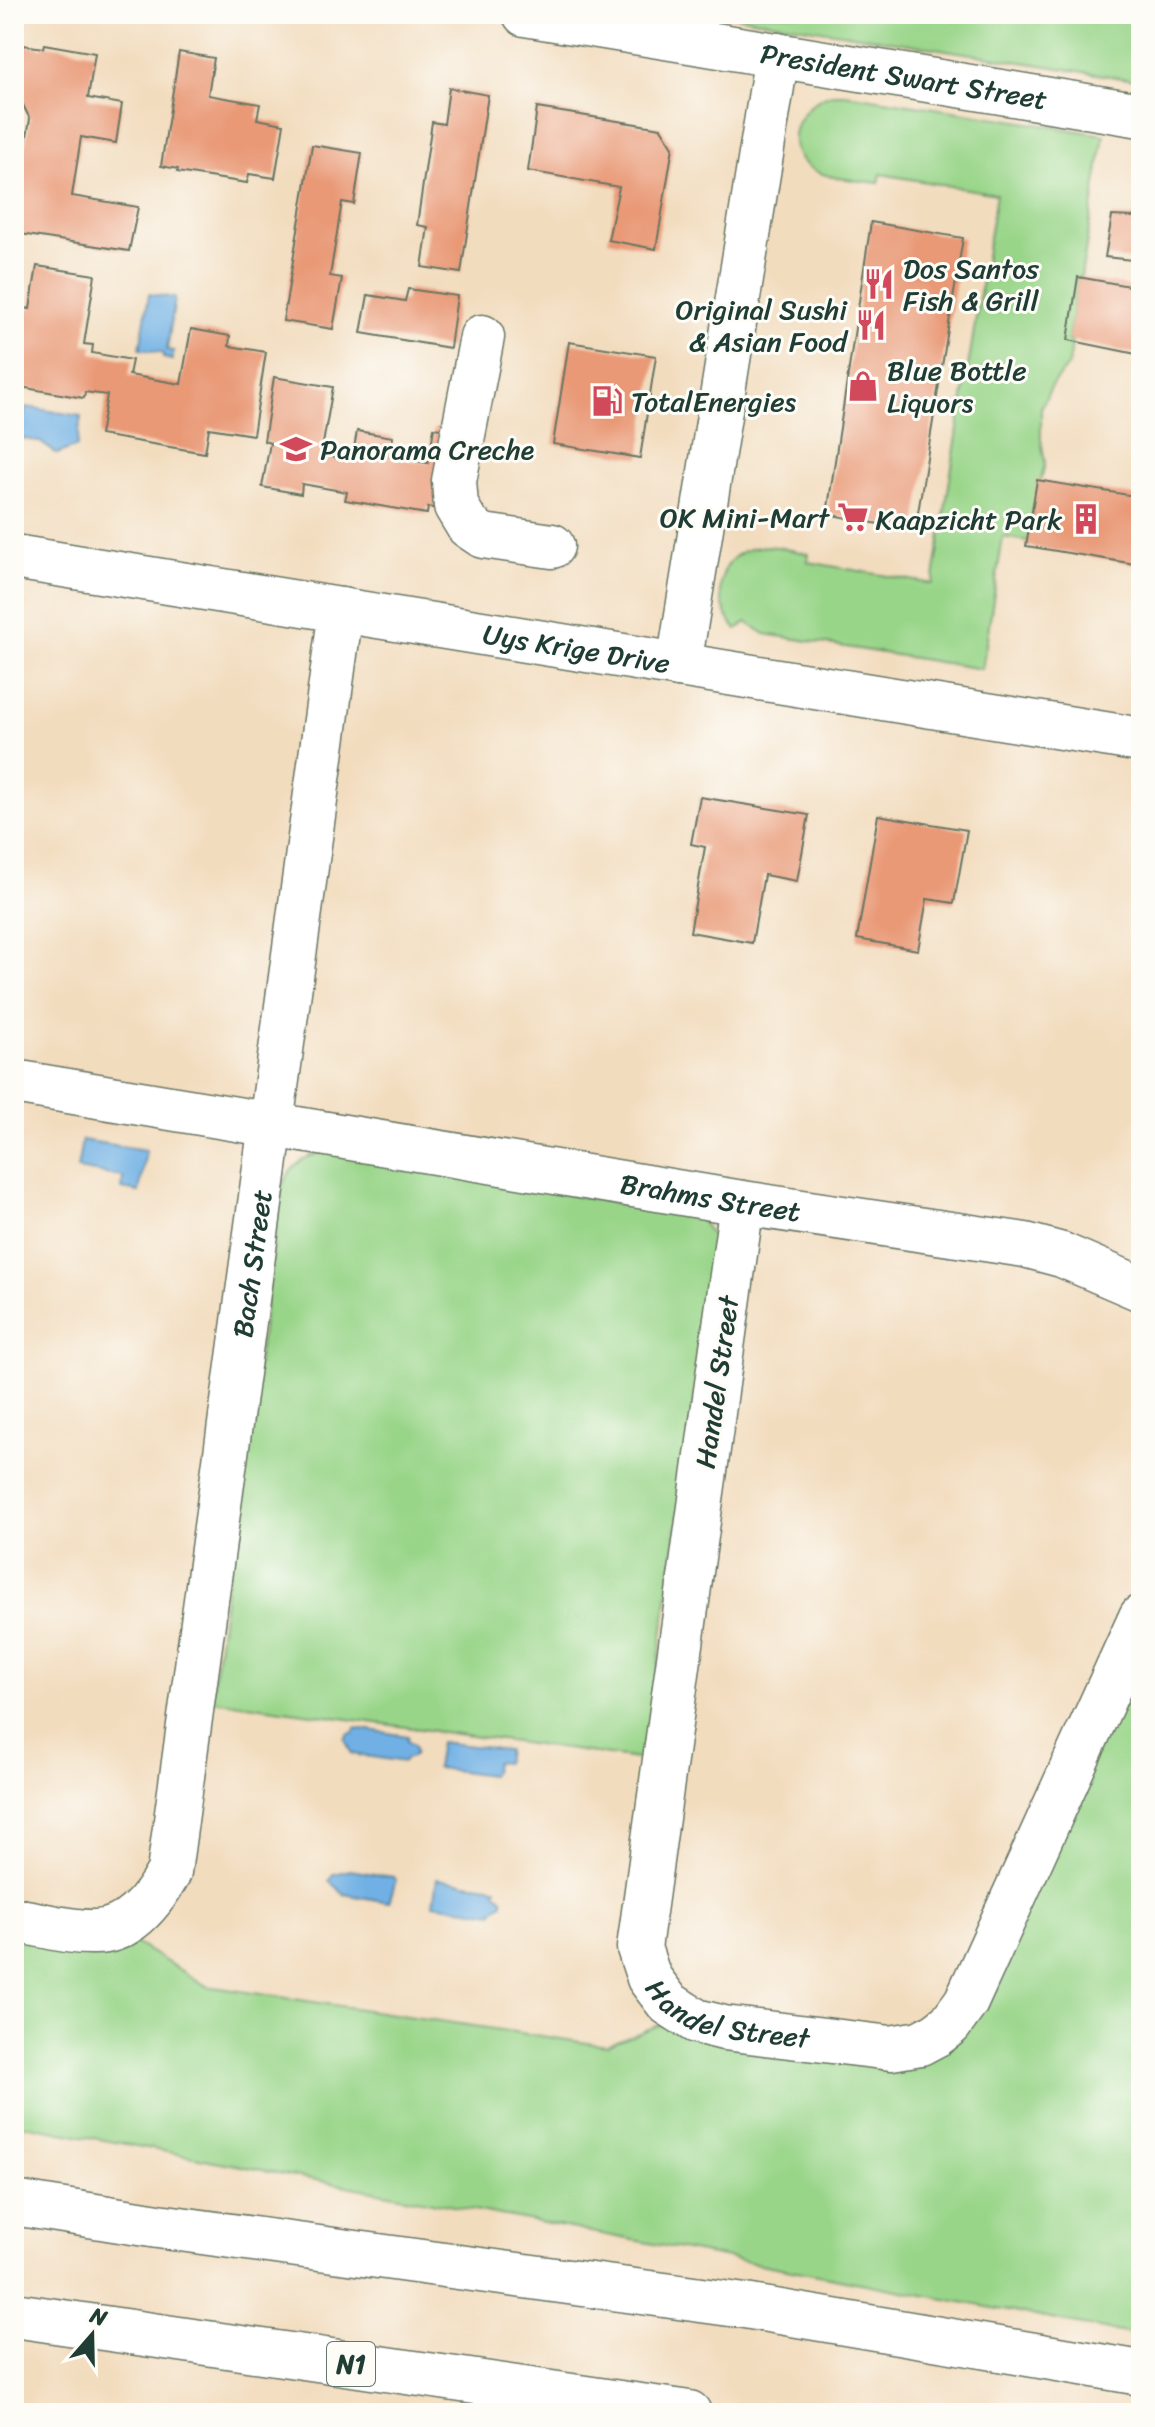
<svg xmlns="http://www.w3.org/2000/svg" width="1155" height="2427" font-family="Sriracha,sans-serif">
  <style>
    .green { fill: #99d589; stroke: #5c895e; stroke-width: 2 }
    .water { fill: #70b0e4; stroke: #48768c; stroke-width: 2 }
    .building { fill: #e99976 }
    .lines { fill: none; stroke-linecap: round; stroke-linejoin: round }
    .minor-casing { stroke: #697564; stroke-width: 47 }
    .highway-casing { stroke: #697564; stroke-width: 47 }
    .minor { stroke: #fff; stroke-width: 44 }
    .highway { stroke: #fff; stroke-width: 44 }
    .labels { text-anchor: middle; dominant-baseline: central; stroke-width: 6; stroke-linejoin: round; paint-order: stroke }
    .shield { fill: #fdfcf7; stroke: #62766e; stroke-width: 2 }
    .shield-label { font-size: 26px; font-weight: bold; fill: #1f3d34 }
    .street-label { font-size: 28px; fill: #1f3d34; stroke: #fdfcf7 }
    .poi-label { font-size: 28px; fill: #1f3d34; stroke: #fdfcf7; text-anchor: start }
  </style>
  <rect width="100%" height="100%" fill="#fdfcf7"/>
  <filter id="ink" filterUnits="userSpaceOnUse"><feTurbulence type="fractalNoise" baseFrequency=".0125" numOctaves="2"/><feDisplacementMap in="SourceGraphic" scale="16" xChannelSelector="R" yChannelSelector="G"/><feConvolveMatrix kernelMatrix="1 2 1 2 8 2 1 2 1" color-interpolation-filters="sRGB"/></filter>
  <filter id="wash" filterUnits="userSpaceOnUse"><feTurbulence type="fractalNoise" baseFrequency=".006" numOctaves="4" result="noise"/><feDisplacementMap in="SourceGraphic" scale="32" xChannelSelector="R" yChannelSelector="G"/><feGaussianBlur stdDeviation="1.8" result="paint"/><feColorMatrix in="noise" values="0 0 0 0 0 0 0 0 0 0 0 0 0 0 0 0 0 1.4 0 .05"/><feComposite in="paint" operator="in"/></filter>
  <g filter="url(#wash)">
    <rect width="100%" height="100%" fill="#f2dcbe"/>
    <!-- green -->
    <g class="green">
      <path d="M721 14H1141V81Z"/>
      <path d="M832 94H846L1104 135 1081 277H1078L1068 340 1072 343 1069 365 1053 383 1041 408V440L1045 463 1027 541 1003 537 982 669 765 634 746 622 737 630C711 602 714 554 758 547 774 544 793 551 809 554L808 562 933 584 996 194 881 174 879 183C858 180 830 180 812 169 776 146 799 103 832 94Z"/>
      <path d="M324 1152 698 1217 713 1237 715 1250 645 1760 211 1700 282 1187C291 1166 302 1157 324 1152Z"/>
      <path d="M1141 1670V2336L14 2123V1934L130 1940 207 1986 607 2046 661 2024 919 2061Z"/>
    </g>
    <!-- water -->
    <g class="water">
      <path d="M149 294 175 298 167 350 174 351 172 360 163 358V353L140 349Z"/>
      <path d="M26 407 81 416 77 446 57 454 40 442 20 438Z"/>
      <path d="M82 1140 146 1150 139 1192 122 1189 123 1177 77 1169Z"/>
      <path d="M356 1728 408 1736 407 1741 414 1745 415 1753 412 1757 405 1759 404 1762 352 1754 345 1739 349 1733H354Z"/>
      <path d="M440 1742 507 1750 505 1763 495 1762 493 1772 490 1775 436 1768Z"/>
      <path d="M350 1870 393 1877 396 1880 389 1902 344 1894 329 1881 333 1874Z"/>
      <path d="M437 1879 497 1887 496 1891 503 1898V1903L494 1909 493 1913 433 1904Z"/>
    </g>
    <g id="blocks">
      <!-- building -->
      <g class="building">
        <path d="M44 44 95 53 88 98 122 104 116 143 81 137 72 196 138 207 129 251 14 233V186L18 187 30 119 14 87 23 45 43 48Z"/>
        <path d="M179 52 214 58 208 95 260 104 257 119 284 124 275 178 249 174 247 183 177 172 178 169 161 166Z"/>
        <path d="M449 88 488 95 461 273 422 267 428 227 417 225 432 122 444 124Z"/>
        <path d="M537 108 661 128 673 147 656 249 608 240 619 187 528 171Z"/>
        <path d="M312 145 362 153 354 204 342 202 330 276 342 278 333 329 283 321Z"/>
        <path d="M1140 190 1141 261 1105 257 1112 216 1134 217Z"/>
        <path d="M871 222 963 238 915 531 827 514Z"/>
        <path d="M37 266 95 275 84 344 93 345 92 353 132 360 129 375 181 384 191 329 230 336 229 346 266 352 253 435 209 428 205 453 100 435 107 395 85 392 84 398 14 386V306L30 309Z"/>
        <path d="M1078 277 1141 288V355L1068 340Z"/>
        <path d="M408 289 457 296 450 348 361 333 368 295 405 301Z"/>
        <path d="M569 342 656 356 640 458 553 444Z"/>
        <path d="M274 377 333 387 321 455 352 460 357 431 393 437 390 457 428 463 434 428 454 431 441 510 428 507 427 514 345 500 347 492 302 484 301 494 262 487 270 443 264 441Z"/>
        <path d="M1037 480 1141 497V565L1026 546Z"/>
        <path d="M700 797 809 815 797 881 764 875 752 943 690 932 705 847 691 844Z"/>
        <path d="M878 815 967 830 954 903 927 899 918 950 857 939Z"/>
      </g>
    </g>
  </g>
  <g filter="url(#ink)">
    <use href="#blocks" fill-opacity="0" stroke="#697564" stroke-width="2"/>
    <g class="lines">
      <defs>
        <g id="minor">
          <path id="s1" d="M525 14 1141 115"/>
          <path d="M482 337 454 481 456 506 468 526 483 536 552 546"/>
          <path id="s2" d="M14 557 1141 740"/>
          <path d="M679 665 777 55"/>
          <path id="s3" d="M14 1082 742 1203 1025 1245 1062 1255 1141 1289"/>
          <path id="s4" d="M742 1203 639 1948 649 1978 668 2003 696 2021 724 2028 891 2048 920 2043 937 2034 950 2024 966 2002 1141 1617"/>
          <path id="s5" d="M14 1920C40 1924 69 1933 95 1932 130 1932 154 1899 169 1872L341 610"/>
        </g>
        <g id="highway">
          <path d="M14 2203 158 2226 745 2306 1141 2373"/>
          <path d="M14 2315 689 2413"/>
        </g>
      </defs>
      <!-- minor casing -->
      <use href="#minor" class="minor-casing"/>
      <!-- highway casing -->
      <use href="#highway" class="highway-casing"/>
      <!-- minor -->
      <use href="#minor" class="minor"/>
      <!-- highway -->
      <use href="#highway" class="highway"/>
    </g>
  </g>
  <!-- icons -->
  <defs>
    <symbol id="restaurant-bare" viewBox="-9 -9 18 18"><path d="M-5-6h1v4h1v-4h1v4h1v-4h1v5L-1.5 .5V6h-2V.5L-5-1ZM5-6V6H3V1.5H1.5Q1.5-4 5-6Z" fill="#d1495b" stroke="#fdfcf7" stroke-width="2.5" paint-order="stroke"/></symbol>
    <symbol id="shop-bare" viewBox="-9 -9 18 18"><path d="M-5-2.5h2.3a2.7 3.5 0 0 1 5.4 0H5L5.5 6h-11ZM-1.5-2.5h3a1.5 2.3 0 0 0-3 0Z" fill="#d1495b" stroke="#fdfcf7" stroke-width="2.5" paint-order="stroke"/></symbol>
    <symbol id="fuel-bare" viewBox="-9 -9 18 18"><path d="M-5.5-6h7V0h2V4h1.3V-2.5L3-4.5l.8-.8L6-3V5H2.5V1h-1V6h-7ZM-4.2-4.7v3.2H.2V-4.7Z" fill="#d1495b" stroke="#fdfcf7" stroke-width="2.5" paint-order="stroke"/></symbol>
    <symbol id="school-bare" viewBox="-9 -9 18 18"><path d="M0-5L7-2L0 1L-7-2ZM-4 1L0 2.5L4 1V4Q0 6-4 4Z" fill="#d1495b" stroke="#fdfcf7" stroke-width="2.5" paint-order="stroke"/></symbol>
    <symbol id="supermarket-bare" viewBox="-9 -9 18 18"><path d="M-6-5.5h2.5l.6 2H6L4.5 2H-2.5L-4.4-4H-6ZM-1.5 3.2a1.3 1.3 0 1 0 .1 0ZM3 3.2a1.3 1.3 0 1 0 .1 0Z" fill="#d1495b" stroke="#fdfcf7" stroke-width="2.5" paint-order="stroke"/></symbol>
    <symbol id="building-bare" viewBox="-9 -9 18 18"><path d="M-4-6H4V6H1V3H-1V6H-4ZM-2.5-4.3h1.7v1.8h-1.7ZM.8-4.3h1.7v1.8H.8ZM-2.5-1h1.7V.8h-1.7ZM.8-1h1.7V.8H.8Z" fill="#d1495b" stroke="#fdfcf7" stroke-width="2.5" paint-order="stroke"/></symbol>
  </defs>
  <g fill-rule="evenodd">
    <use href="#restaurant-bare" x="857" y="262" width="44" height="44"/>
    <use href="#restaurant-bare" x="849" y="303" width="44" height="44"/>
    <use href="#shop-bare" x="841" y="364" width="44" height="44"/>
    <use href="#fuel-bare" x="585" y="379" width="44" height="44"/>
    <use href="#school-bare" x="274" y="427" width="44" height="44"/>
    <use href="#supermarket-bare" x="831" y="495" width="44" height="44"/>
    <use href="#building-bare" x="1064" y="497" width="44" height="44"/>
  </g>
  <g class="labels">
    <!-- shield labels -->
    <rect class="shield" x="327" y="2342" width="48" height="44" rx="6"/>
    <g class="shield-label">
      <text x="351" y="2364">N1</text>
    </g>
    <!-- street labels -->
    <g class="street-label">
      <text stroke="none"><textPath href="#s1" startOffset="384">President Swart Street</textPath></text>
      <text stroke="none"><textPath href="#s2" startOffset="570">Uys Krige Drive</textPath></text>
      <text stroke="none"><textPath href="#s3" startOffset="706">Brahms Street</textPath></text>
      <text stroke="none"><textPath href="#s5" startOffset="796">Bach Street</textPath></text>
      <text transform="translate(717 1382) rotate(-82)">Handel Street</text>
      <text stroke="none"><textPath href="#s4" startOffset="876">Handel Street</textPath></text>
    </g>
    <!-- poi labels -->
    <g class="poi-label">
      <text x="903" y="268">Dos Santos<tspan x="903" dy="32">Fish &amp; Grill</tspan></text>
      <text x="847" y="309" text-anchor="end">Original Sushi<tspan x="847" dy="32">&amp; Asian Food</tspan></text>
      <text x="887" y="370">Blue Bottle<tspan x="887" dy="32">Liquors</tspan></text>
      <text x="631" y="401">TotalEnergies</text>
      <text x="320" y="449">Panorama Creche</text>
      <text x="829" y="517" text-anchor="end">OK Mini-Mart</text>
      <text x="1062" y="519" text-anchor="end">Kaapzicht Park</text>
    </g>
  </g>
  <!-- margin -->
  <rect width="1155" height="2427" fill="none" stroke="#fdfcf7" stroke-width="48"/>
  <!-- north arrow -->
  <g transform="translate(92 2335) rotate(20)" stroke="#fdfcf7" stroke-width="6" paint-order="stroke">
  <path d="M0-6L14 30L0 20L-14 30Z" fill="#1f3d34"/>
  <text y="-12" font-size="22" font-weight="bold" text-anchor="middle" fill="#1f3d34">N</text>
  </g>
</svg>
